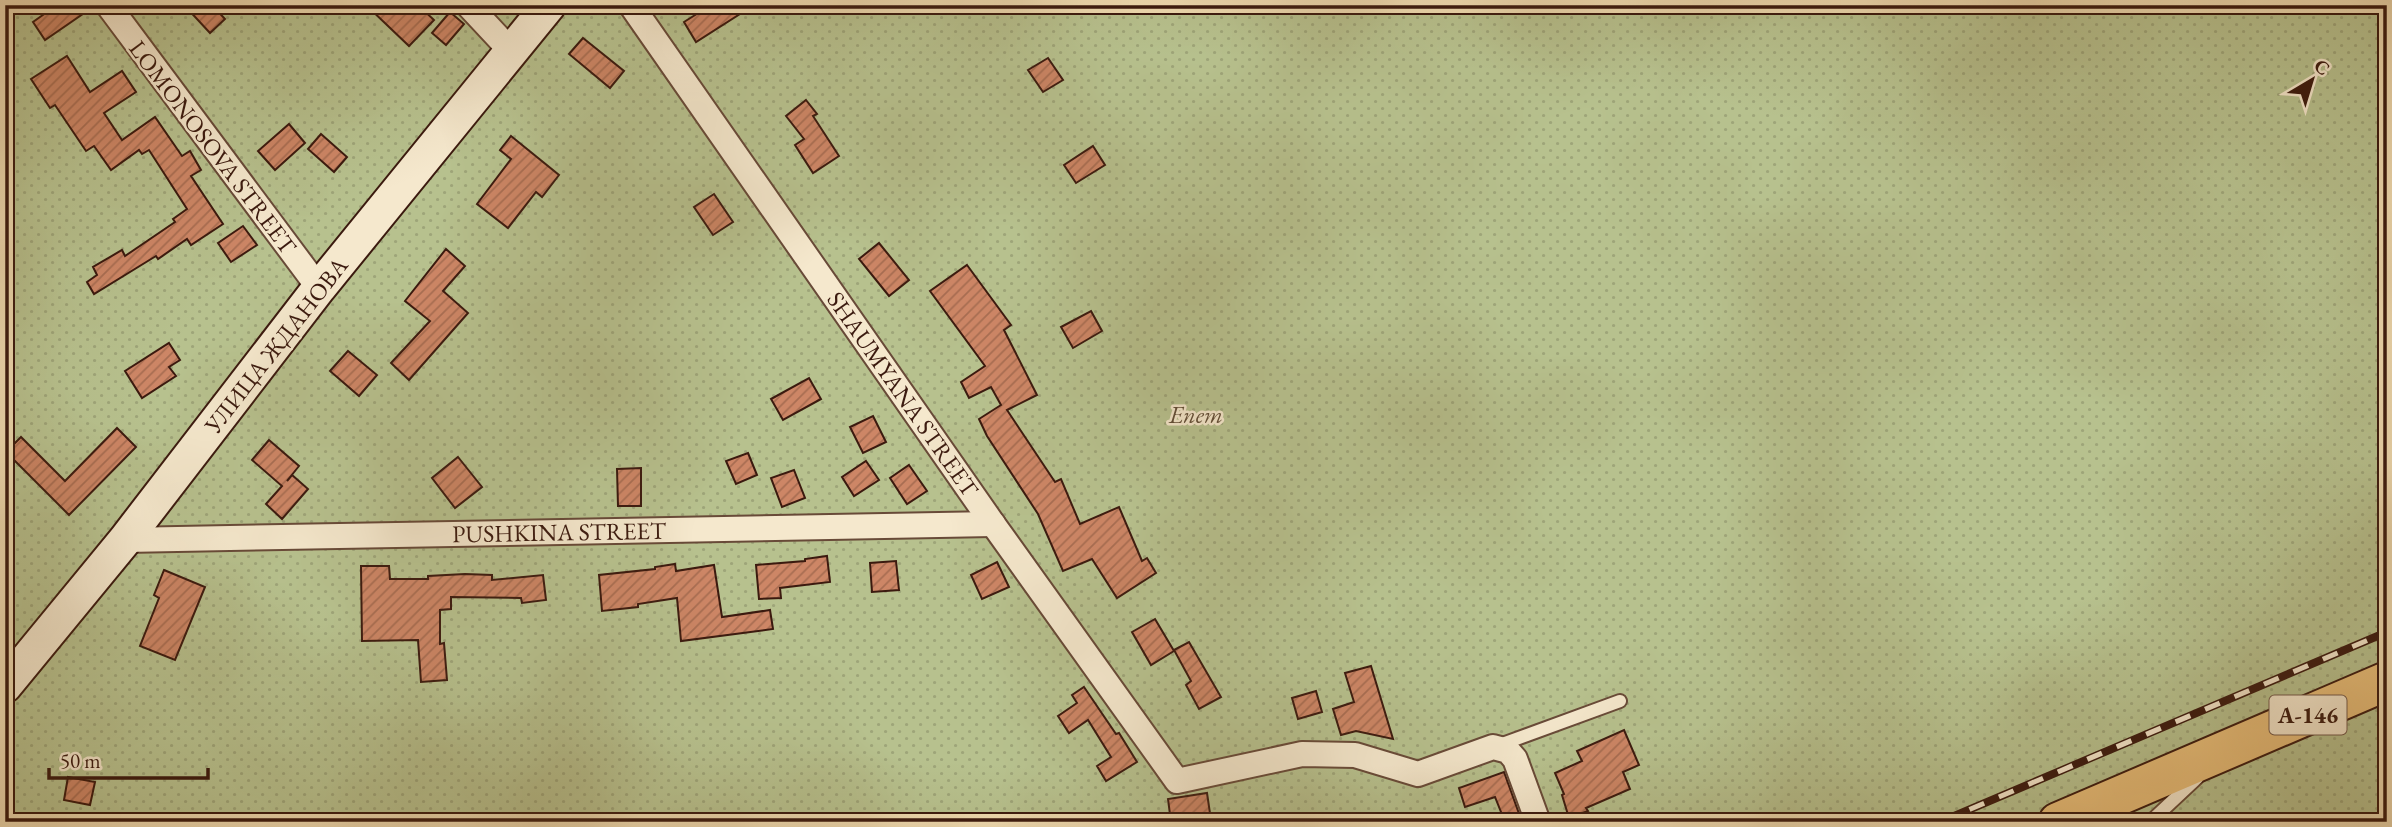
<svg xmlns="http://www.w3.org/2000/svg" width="2392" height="827" font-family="'EB Garamond',serif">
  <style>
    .garden { fill: url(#garden-dots); stroke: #796e4e; stroke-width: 2 }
    .building { fill: url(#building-hatch); stroke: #3b1a0f; stroke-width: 2 }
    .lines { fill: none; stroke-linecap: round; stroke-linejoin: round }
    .lane-casing { stroke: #684a38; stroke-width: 16 }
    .street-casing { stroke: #684a38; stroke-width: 28 }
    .secondary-casing { stroke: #3b1a0f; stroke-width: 37 }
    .highway-casing { stroke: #3b1a0f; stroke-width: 42 }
    .lane { stroke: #f5e8cd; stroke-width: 12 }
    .street { stroke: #f5e8cd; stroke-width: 24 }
    .secondary { stroke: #f5e8cd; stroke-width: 33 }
    .highway { stroke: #e8be79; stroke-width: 38 }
    .rail-casing { stroke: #3b1a0f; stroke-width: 8 }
    .rail { stroke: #f5e8cd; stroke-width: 5; stroke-dasharray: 16; stroke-linecap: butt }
    .labels { text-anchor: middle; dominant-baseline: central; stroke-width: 5; stroke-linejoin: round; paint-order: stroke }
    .shield { fill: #f5e8cd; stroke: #735848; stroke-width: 2 }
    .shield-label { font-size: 23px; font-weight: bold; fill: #3b1a0f }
    .street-label { font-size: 24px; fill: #3b1a0f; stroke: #f5e8cd }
    .park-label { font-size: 24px; font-style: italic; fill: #604c35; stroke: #f5e8cd }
  </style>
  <defs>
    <pattern id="garden-dots" width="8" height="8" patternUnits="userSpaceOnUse" patternTransform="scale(1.75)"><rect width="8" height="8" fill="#b7c18e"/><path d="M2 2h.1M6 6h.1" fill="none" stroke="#9ea579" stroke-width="1.8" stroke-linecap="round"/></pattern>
    <pattern id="building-hatch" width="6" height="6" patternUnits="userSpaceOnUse" patternTransform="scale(1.75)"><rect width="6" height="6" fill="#cd8666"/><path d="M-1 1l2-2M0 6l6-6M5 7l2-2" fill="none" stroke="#a86d52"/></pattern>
  </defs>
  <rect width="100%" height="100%" fill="#f0dcb2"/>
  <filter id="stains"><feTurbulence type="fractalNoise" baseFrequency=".00286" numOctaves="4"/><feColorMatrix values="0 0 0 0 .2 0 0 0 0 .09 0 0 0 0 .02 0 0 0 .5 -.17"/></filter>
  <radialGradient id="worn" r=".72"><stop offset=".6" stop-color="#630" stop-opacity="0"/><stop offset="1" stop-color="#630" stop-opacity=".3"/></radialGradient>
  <!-- garden -->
  <rect class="garden" x="5" y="5" width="2382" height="817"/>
  <!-- building -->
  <g class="building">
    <path d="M57 5H93V7L45 40 33 22Z"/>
    <path d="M184 5H212L225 19 210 33Z"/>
    <path d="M366 5H418L434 20 409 46Z"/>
    <path d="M711 5H754L696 42 684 22Z"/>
    <path d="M450 12 464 24 446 45 432 33Z"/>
    <path d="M583 38 624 71 610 88 569 54Z"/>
    <path d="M67 56 90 92 122 71 136 92 104 113 122 140 155 117 182 156 190 151 201 170 191 176 223 224 191 245 187 239 158 259 156 256 94 294 87 282 97 275 93 267 122 250 125 256 175 222 173 219 187 209 149 150 142 154 139 150 111 170 94 146 86 151 55 105 50 108 31 79Z"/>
    <path d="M1048 58 1063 80 1043 92 1028 70Z"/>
    <path d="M806 100 817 114 813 116 839 156 813 173 795 145 804 139 786 116Z"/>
    <path d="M289 124 305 143 275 170 258 151Z"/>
    <path d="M321 134 347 157 334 172 308 149Z"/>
    <path d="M511 136 559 175 542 197 536 192 508 228 477 204 511 159 500 150Z"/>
    <path d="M1093 146 1105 165 1076 183 1064 165Z"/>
    <path d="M714 194 733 222 713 235 694 207Z"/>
    <path d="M243 226 257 245 231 262 218 243Z"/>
    <path d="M879 243 909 280 889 296 859 259Z"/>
    <path d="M446 249 465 266 443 291 468 313 409 380 391 363 430 321 405 301Z"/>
    <path d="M967 265 1011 325 1004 330 1037 395 1007 410 1055 482 1061 479 1080 524 1119 507 1142 561 1147 558 1156 573 1117 598 1092 559 1063 571 1038 514 987 436 979 419 1001 405 991 387 969 398 961 382 985 366 930 291Z"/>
    <path d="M1091 311 1102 331 1073 348 1061 327Z"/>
    <path d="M169 343 180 360 169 367 176 376 142 398 125 371Z"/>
    <path d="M348 351 377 375 359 396 330 371Z"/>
    <path d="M809 378 821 399 783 420 771 399Z"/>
    <path d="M873 416 886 442 863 453 850 427Z"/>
    <path d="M117 428 136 447 69 515 6 452 21 437 65 481Z"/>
    <path d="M269 440 299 466 287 481 292 475 308 489 282 519 266 504 282 486 252 460Z"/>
    <path d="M748 453 757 475 736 484 726 461Z"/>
    <path d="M458 457 482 487 455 508 432 478Z"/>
    <path d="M866 461 879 480 854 496 842 477Z"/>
    <path d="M909 465 927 491 907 504 890 478Z"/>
    <path d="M641 468V506H618L617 469Z"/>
    <path d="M794 470 805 498 782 507 771 478Z"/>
    <path d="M827 556 830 582 780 588 781 598 759 599 756 565 805 561V559Z"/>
    <path d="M896 561 899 590 872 592 870 563Z"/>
    <path d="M997 562 1009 587 982 599 971 575Z"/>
    <path d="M675 564 676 571 714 565 722 617 770 610 773 629 681 641 677 598 638 604V607L602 611 599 575 655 569V567Z"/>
    <path d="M361 566H389L390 579H428V576L465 574 492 575V580L543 575 546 600 522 603 521 598 451 597V609L440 610V644L444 643 447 680 421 682 418 640 362 641Z"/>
    <path d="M164 570 205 587 175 660 140 646 159 598 154 595Z"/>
    <path d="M1155 619 1174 651 1151 665 1132 632Z"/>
    <path d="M1189 642 1221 697 1199 709 1186 685 1191 681 1174 650Z"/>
    <path d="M1371 666 1393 739 1356 731 1341 735 1333 709 1354 702 1345 673Z"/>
    <path d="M1084 687 1116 734 1119 733 1137 762 1106 781 1097 766 1111 757 1088 720 1069 733 1058 716 1077 703 1072 695Z"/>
    <path d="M1316 691 1322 712 1298 719 1292 698Z"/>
    <path d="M1624 730 1639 765 1623 772 1630 789 1586 808 1588 811 1569 818 1562 795 1564 794 1555 773 1582 761 1577 751Z"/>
    <path d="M1504 772 1522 822H1505L1495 797 1465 807 1459 788Z"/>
    <path d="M68 777 95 782 90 805 64 800Z"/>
    <path d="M1207 793 1211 820 1171 822 1168 799Z"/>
  </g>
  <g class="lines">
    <defs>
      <g id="lane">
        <path d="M1497 746 1620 701"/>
        <path d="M2150 822 2197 778"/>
      </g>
      <g id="street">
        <path d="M108 5 319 288"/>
        <path d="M468 5 511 51"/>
        <path d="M631 5 993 524 1177 781 1302 754 1355 755 1418 774 1493 747 1508 751 1515 759 1538 822"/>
        <path d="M125 540 993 524"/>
      </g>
      <path id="secondary" d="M5 686 125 540 319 288 549 5"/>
      <path id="highway" d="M2058 822 2387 681"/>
    </defs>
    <!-- lane casing -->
    <use href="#lane" class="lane-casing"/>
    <!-- street casing -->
    <use href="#street" class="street-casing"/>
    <!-- secondary casing -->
    <use href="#secondary" class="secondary-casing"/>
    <!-- highway casing -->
    <use href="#highway" class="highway-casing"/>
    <!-- lane -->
    <use href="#lane" class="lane"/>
    <!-- street -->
    <use href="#street" class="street"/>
    <!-- secondary -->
    <use href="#secondary" class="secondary"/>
    <!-- highway -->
    <use href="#highway" class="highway"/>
    <defs>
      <path id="rail" d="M1940 822 2387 632"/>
    </defs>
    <!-- rail casing -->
    <use href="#rail" class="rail-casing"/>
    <!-- rail -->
    <use href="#rail" class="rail"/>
  </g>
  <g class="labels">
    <!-- shield labels -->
    <rect class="shield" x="2269.5" y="695.5" width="77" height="39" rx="5"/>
    <g class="shield-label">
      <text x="2308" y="715">А-146</text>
    </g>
    <!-- street labels -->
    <g class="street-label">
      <text transform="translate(213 147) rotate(53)">LOMONOSOVA STREET</text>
      <text transform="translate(276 345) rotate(-52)">УЛИЦА ЖДАНОВА</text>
      <text transform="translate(903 394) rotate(55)">SHAUMYANA STREET</text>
      <text transform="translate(559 532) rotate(-1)">PUSHKINA STREET</text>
    </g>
    <!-- park labels -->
    <g class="park-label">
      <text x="1196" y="414">Enem</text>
    </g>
  </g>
  <!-- margin -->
  <rect width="2392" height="827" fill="none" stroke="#f0dcb2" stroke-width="28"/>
  <rect x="7" y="7" width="2378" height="813" fill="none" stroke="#3b1a0f" stroke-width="3.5"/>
  <rect x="14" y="14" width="2364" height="799" fill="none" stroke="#3b1a0f" stroke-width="2"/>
  <!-- north arrow -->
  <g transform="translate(2312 80) rotate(38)" stroke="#f5e8cd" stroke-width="5" paint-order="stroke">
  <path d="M0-5L12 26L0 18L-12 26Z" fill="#3b1a0f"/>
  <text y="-10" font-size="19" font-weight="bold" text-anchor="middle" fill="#3b1a0f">С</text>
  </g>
  <!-- scale -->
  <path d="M49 768v10h159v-10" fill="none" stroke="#3b1a0f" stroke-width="3.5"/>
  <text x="60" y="768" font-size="21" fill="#3b1a0f" stroke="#f5e8cd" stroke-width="5" paint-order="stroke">50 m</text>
  <rect width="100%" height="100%" filter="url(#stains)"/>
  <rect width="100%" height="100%" fill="url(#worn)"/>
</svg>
